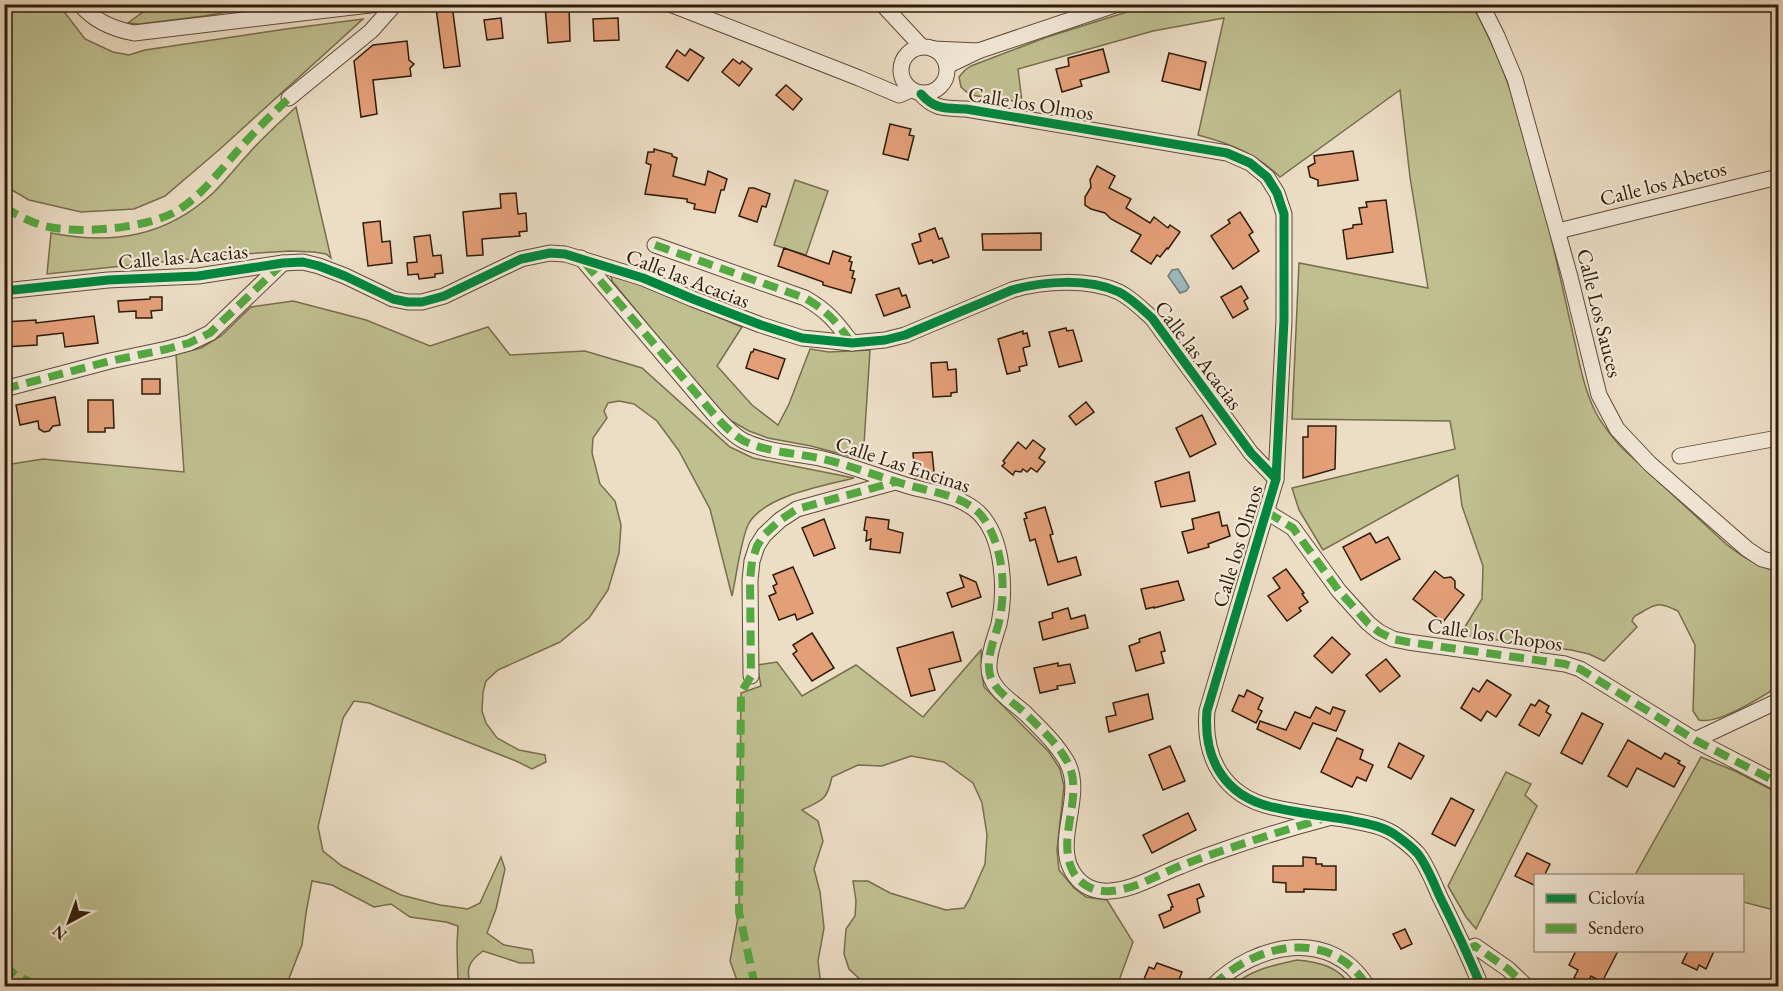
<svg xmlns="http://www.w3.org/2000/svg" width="1783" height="991" font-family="'EB Garamond',serif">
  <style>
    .green { fill: #bfbf90; stroke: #776e4c; stroke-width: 1.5 }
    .water { fill: #9db9be; stroke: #717a76; stroke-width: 1.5 }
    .building { fill: #e39f78; stroke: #2f1c09; stroke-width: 1.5 }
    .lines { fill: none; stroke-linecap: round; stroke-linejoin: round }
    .street-casing { stroke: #5e4c38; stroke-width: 17 }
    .street { stroke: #f3e9d9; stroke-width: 15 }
    .quiet { stroke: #54a941; stroke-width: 8; stroke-dasharray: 15 8; stroke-linecap: butt }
    .cycleway-casing { stroke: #f3e9d9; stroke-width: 13 }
    .cycleway { stroke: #00873e; stroke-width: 9 }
    .labels { text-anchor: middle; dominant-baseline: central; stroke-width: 4.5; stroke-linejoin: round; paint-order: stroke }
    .street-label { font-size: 21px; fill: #2f1c09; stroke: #f3e9d9 }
  </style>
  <rect width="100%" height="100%" fill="#ecddc5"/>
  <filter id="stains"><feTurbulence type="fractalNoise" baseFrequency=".00333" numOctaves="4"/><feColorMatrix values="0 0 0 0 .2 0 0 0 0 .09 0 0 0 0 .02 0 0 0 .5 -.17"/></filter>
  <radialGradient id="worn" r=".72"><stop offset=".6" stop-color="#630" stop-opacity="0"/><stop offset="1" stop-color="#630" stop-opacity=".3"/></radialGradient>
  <!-- green -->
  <g class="green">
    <path d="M5 4 59 5 85 39 113 52 129 55 145 50 286 29 363 19 220 149 165 196 134 209 81 212 29 200 5 186Z"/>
    <path d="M154 4H267V5L204 16 139 24 128 23Z"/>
    <path d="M1149 5H1472C1514 79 1535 167 1554 250 1561 281 1568 312 1575 343 1580 366 1585 392 1596 413 1602 425 1611 435 1620 446L1726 544C1741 556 1759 568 1778 571V687C1760 697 1719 725 1699 720L1693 711 1695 645 1678 611C1661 603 1658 602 1642 612 1637 615 1634 615 1632 621L1637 627 1604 661 1589 654 1571 650 1460 635 1482 599 1483 566 1462 506 1458 475 1323 550 1299 510 1292 488 1455 449 1450 421 1292 419 1299 263 1428 288 1410 177 1400 90 1280 177C1255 153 1231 144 1198 135L1224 18 1153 31 1018 69 1022 102 970 95 961 87 959 77 965 70 971 66 1047 37Z"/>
    <path d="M296 107 331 258 326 254 314 252 290 251 228 255 47 274 51 233C112 245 166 237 213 193 226 180 237 166 250 152 264 136 280 122 296 107Z"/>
    <path d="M795 180 828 191 806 255 774 245Z"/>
    <path d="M614 274 742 327 717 366 752 405 778 425 789 404 810 349 829 352 870 350 863 460 811 446 768 438 749 431 728 419 706 396 612 281 611 276Z"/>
    <path d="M293 301 366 320 430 346 488 327 510 355 585 351 642 368 730 447 753 458 854 478C824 486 766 495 749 523 741 537 736 579 732 596L710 509 679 451 657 421 634 404 619 401 608 403 604 411 607 418 593 438 592 453 600 484 615 501 621 525 619 553 608 590 589 618 560 642 498 670 486 681 483 692 482 711 486 723 497 738 519 750 545 755 546 762 532 769 516 761 369 703 354 701 343 718 318 827 323 851 342 866 401 895 440 905 468 909 480 903 501 857 505 869 496 909 487 933 504 945 532 950 534 963H520L483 951C469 961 465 969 471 986H458L457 945 458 926 446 922 410 917 391 904 374 907 332 885 312 881 306 913 302 945 286 986H5V465L43 459 184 472 176 354 201 348 221 336 251 307Z"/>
    <path d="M981 650 982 675 984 687 1049 752 1060 769 1064 786 1057 850 1059 870 1074 888 1086 897 1107 900 1133 942 1117 986H1056L1043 982 971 983 961 980H933L926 986H867L849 969 844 954 846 929 855 916 856 901 853 881H868L890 893 946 910 964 908 969 900 985 864 987 835 982 803 973 783 944 762 911 756 882 766 858 765 832 777C827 800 823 800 802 810L818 821 823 841 814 869 820 892 824 928 818 961 821 986H739L730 961 739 912 741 693 761 686 757 665 777 662 802 696 856 665 923 717Z"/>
    <path d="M1701 757 1735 771 1778 793V911L1743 902 1742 876 1635 875Z"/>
    <path d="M1506 772 1531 784 1525 795 1537 806 1476 929 1466 917 1448 886Z"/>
    <path d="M1297 960C1318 962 1339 966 1350 986H1233C1250 970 1274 965 1297 960Z"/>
  </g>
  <!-- water -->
  <path class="water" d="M1178 269 1189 287 1186 291 1180 293 1168 276 1172 270Z"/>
  <!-- building -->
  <g class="building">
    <path d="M452 5 460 66 444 68 436 8Z"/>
    <path d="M560 5 569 6 570 41 548 43 545 6Z"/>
    <path d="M501 18 503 38 487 40 484 20Z"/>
    <path d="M618 18 619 40 594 41 593 19Z"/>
    <path d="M407 41 409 60 414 64 410 68 411 76 373 80 377 114 361 117 354 61 373 45Z"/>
    <path d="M690 49 704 58 688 81 666 67 677 50 685 56Z"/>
    <path d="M1103 49 1109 72 1080 80 1082 86 1062 92 1056 69 1069 66 1068 58Z"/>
    <path d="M1169 53 1206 62 1200 90 1162 81Z"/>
    <path d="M733 59 740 64 742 61 752 69 739 86 722 72Z"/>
    <path d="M786 85 802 99 793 110 776 95Z"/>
    <path d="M890 124 911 129 909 135 914 136 908 160 883 154Z"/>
    <path d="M654 149 672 154V156L677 158 673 176 705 185 708 171 727 179 724 190H721L715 213 694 209 695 204 687 202V199L645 194 651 165 646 163 648 152H654Z"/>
    <path d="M1353 151 1358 180 1318 186V180L1310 177 1308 167 1315 163 1314 156Z"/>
    <path d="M1097 166 1115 176 1109 188 1131 199 1126 208 1150 223 1154 217 1168 228 1170 225 1180 232 1168 249 1167 248 1160 257 1157 255 1151 264 1131 251 1141 235 1111 219 1105 213 1091 209 1085 205V197L1091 187 1090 180Z"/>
    <path d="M749 188H754L770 194 766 207 762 206 757 222 739 216Z"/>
    <path d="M516 193 518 214 526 213 527 231 519 232 520 236 482 239 483 255 467 256 463 212 501 208 500 194Z"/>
    <path d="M1386 200 1393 252 1347 259 1343 230 1353 228V225L1362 224 1359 208 1367 207 1366 202Z"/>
    <path d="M1240 212 1253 232 1249 235 1259 251 1233 269 1211 236 1230 223 1228 220Z"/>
    <path d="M380 221 382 242 390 241 392 263 368 266 363 223Z"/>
    <path d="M935 228 939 239 942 238 949 257 933 263 932 260 919 264 912 244 921 241 919 234Z"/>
    <path d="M1041 233V250H983L982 234Z"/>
    <path d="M430 235 433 256 441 255 443 273 435 274V277L419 279 418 274 408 275 407 263 417 262 414 237Z"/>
    <path d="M784 248 829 264 833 251 851 257 849 261 852 262 850 270 854 271 852 278 855 279 851 293 823 285V282L778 266Z"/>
    <path d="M1241 286 1248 298 1244 301 1248 309 1233 318 1221 297Z"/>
    <path d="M899 288 902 296 906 295 910 307 884 316 876 295Z"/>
    <path d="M150 297H162V310L151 311 152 318H136V311L119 312 118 301 150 299Z"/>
    <path d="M94 316 98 343 65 347 63 333 37 336V345L4 347V322L36 320V323Z"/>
    <path d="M1066 328 1067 331 1073 330 1082 361 1059 367 1049 332Z"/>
    <path d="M1023 331V334L1027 333 1030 346 1023 348 1027 365 1019 367 1020 371 1007 374 998 339Z"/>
    <path d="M754 349 785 359 778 379 746 368 751 352H753Z"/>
    <path d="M947 362 948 370 956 369 957 392 951 393V396L933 397 931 363Z"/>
    <rect x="142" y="379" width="18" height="15"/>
    <path d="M55 397 60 425 53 426 49 431 44 432 39 429 38 421 20 425 16 405Z"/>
    <path d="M88 400H113L114 428H105V432H88Z"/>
    <path d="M1086 402 1094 412 1076 425 1069 416Z"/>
    <path d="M1202 415 1216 444 1190 457 1176 428Z"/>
    <path d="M1308 426H1336L1335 469 1303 478V437H1308Z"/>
    <path d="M1033 440 1045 449 1039 458 1045 462 1037 472 1031 468 1027 472 1023 469 1021 472 1015 471 1013 475 1002 466 1005 463 1003 461 1018 442 1026 449Z"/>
    <path d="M932 452 935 481 915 478 913 453Z"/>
    <path d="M1189 472 1195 501 1161 507 1155 482Z"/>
    <path d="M1045 507 1053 534 1050 535 1058 562 1076 557 1081 575 1048 585 1035 539 1030 541 1024 519 1027 518 1025 513Z"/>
    <path d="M1219 512 1222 526 1227 525 1230 536 1208 544 1209 547 1188 553 1182 532 1194 529 1192 519Z"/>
    <path d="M866 517 889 520 888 529 903 533 900 553 870 549 871 539 866 541 867 531 864 530Z"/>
    <path d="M824 519 835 548 814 556 802 528Z"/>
    <path d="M1370 533 1376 543 1388 537 1400 559 1361 580 1343 547Z"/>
    <path d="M793 567 813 613 797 620 795 614 779 620 769 596 776 593 773 586 777 584 773 575Z"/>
    <path d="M1286 569 1304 593 1302 594 1308 602 1299 608 1301 611 1287 621 1268 596 1280 588 1273 578Z"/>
    <path d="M1435 571 1444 578 1451 577 1455 581V588L1464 595 1443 622 1413 599Z"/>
    <path d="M960 575 976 582 981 597 952 607 947 593 964 587Z"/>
    <path d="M1178 581 1184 600 1154 608V607L1146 609 1141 589Z"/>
    <path d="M1068 608 1071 619 1085 615 1088 628 1043 640 1039 622 1053 618 1052 613Z"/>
    <path d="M953 632 961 661 929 669 935 690 911 696 897 648Z"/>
    <path d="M1160 632 1165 651 1161 652 1164 663 1136 671 1129 646 1140 642 1139 639Z"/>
    <path d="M812 633 834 668 812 681 793 654 797 651 793 645Z"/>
    <path d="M1332 637 1350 654 1332 673 1314 656Z"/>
    <path d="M1386 659 1400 676 1380 692 1366 675Z"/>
    <path d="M1058 663V666L1070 664 1075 683 1057 686 1058 689 1040 693 1034 668Z"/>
    <path d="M1487 680 1511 695 1496 717 1487 711 1481 721 1461 708 1473 688 1479 692Z"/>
    <path d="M1247 690 1263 698 1258 709 1262 711 1256 723 1232 711 1239 695 1244 697Z"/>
    <path d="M1148 694 1153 719 1109 732 1106 717 1116 715 1113 703Z"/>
    <path d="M1539 700 1549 706 1546 712 1551 715 1539 736 1519 725 1531 704 1535 706Z"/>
    <path d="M1316 707 1330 714 1333 707 1345 711 1336 731 1313 723 1300 749 1257 729 1260 721 1286 730 1295 712 1310 718Z"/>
    <path d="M1582 713 1603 724 1582 764 1561 753Z"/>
    <path d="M1337 738 1363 750 1360 759 1373 765 1366 781 1357 777 1352 787 1321 772Z"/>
    <path d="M1628 740 1661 759 1665 753 1680 761 1678 763 1685 767 1674 787 1637 768 1627 787 1608 776Z"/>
    <path d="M1399 743 1424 756 1411 779 1388 767Z"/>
    <path d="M1170 746 1185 781 1163 790 1149 755Z"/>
    <path d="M1451 798 1474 810 1455 846 1432 834Z"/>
    <path d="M1188 813 1196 830 1152 853 1143 835Z"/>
    <path d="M1527 853 1550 864 1544 876H1536V886L1515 876Z"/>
    <path d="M1303 857 1316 858V864H1322V866H1336V890L1304 889V892H1286V883L1273 882V866H1303Z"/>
    <path d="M1199 884 1204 896 1197 899 1200 912 1164 928 1159 915 1171 910V907H1173L1168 895Z"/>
    <path d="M1405 929 1412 944 1401 949 1393 934Z"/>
    <path d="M1576 951H1618L1602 982 1591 976 1587 984 1574 978 1578 970 1569 965Z"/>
    <path d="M1688 951H1714L1706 969 1699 965 1697 970 1682 963Z"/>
    <path d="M1157 963 1182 972 1176 987H1151L1142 984 1149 967 1154 969Z"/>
  </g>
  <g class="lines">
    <defs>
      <g id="street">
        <path d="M80 4C94 21 113 29 134 33L378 4"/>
        <path d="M670 4 859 78 899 95 911 90"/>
        <path d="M882 4 922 47"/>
        <path d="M1481 4 1497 36 1515 79 1570 277 1599 395 1617 429 1650 464 1747 549 1762 559 1778 563"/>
        <circle cx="924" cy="70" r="23"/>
        <path d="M933 49 978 51"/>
        <path d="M947 66 978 51 1118 4"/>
        <path d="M921 94C935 110 946 108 966 109L1227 153 1250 163 1267 177 1277 193 1284 214V320L1276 479 1207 711C1203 758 1224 796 1272 807 1298 813 1324 816 1349 820 1365 823 1384 826 1397 836 1404 841 1412 847 1418 854 1427 866 1433 881 1439 895 1454 925 1468 955 1481 986"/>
        <path d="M289 98 371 31 395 4"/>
        <path d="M1558 231 1778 177"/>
        <path d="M655 245 805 298C829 312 836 322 852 343"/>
        <path d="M581 258 712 412C721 422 731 434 744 441 767 452 794 453 819 458 851 465 881 478 912 487 935 493 961 496 979 513 1004 538 1006 591 999 624 995 638 989 651 989 666 988 688 1012 701 1026 714 1040 728 1057 744 1067 762 1085 795 1054 839 1072 871 1079 883 1089 890 1103 891 1129 893 1157 875 1181 866 1195 860 1211 854 1226 849 1260 837 1294 827 1328 818"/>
        <path d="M4 291 108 280 198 276 283 263 303 262 319 266 345 276 393 299 408 302H422L444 296 521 259 550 253 565 254 643 278 693 299 761 325 802 338 852 343 885 340 905 335 1012 290C1043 281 1088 278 1119 292 1131 298 1142 309 1152 318L1251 453 1276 479"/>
        <path d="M4 389 110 361 167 349 189 343 210 333 283 263"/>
        <path d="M1680 456 1778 438"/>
        <path d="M1267 512 1293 528 1339 591 1368 623 1379 632 1393 639 1408 642 1565 664 1580 669 1695 740 1778 783"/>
        <path d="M751 676 750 580 752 561 757 546 764 535 780 520 797 509 895 482"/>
        <path d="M1695 740 1778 701"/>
        <path d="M1466 950 1475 946 1508 969 1526 986"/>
        <path d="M1213 986C1255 943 1331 927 1367 986"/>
      </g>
    </defs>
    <!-- street casing -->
    <use href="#street" class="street-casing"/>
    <!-- street -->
    <use href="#street" class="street"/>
    <!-- quiet -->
    <g class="quiet">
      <path d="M4 208C15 213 26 220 38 224 72 236 150 229 180 209 204 193 222 168 241 147 256 130 272 114 289 98"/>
      <path d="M655 245 805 298C829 312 836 322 852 343"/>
      <path d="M585 263 712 412C721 422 731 434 744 441 767 452 794 453 819 458 851 465 883 479 915 487 938 493 965 497 981 515 1004 544 1007 592 998 626 994 640 988 653 989 668 989 689 1014 702 1027 715 1041 729 1059 745 1068 763 1084 795 1058 834 1071 867 1076 881 1089 890 1103 891 1131 893 1160 873 1185 864 1230 847 1276 833 1322 819"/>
      <path d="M4 389 110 361 167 349 189 343 210 333 281 265"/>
      <path d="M1267 512 1293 528 1339 591 1368 623 1379 632 1393 639 1408 642 1565 664 1580 669 1695 740 1778 783"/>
      <path d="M1466 950 1475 946 1508 969 1526 986"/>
      <path d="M4 965 17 976 40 986"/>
      <path d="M755 986 739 912 741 693 751 676 750 580 752 561 757 546 764 535 780 520 797 509 895 482"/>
      <path d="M1213 986C1255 943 1331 927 1367 986"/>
    </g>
    <defs>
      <g id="cycleway">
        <path d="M921 94C935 110 946 108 966 109L1227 153 1250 163 1267 177 1277 193 1284 214V320L1276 479 1207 711C1203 758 1224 796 1272 807 1298 813 1324 816 1349 820 1365 823 1384 826 1397 836 1404 841 1412 847 1418 854 1427 866 1433 881 1439 895 1454 925 1468 955 1481 986"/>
        <path d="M4 291 108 280 198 276 283 263 303 262 319 266 345 276 393 299 408 302H422L444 296 521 259 550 253 565 254 643 278 693 299 761 325 802 338 852 343 885 340 905 335 1012 290C1043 281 1088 278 1119 292 1131 298 1142 309 1152 318L1251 453 1276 479"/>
      </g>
    </defs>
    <!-- cycleway casing -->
    <use href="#cycleway" class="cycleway-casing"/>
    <!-- cycleway -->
    <use href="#cycleway" class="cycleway"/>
  </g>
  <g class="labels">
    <!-- street labels -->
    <g class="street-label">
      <text transform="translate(1031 103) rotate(9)">Calle los Olmos</text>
      <text transform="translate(1663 183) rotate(-14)">Calle los Abetos</text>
      <text transform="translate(183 256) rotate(-5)">Calle las Acacias</text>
      <text transform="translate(688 278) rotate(21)">Calle las Acacias</text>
      <text transform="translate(1600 313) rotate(76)">Calle Los Sauces</text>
      <text transform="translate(1199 355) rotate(53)">Calle las Acacias</text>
      <text transform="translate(903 464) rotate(18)">Calle Las Encinas</text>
      <text transform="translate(1237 546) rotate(-73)">Calle los Olmos</text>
      <text transform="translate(1495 634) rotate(8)">Calle los Chopos</text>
    </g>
  </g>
  <!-- margin -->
  <rect width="1783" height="991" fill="none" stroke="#ecddc5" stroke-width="24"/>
  <rect x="6" y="6" width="1771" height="979" fill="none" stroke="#2f1c09" stroke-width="3"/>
  <rect x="12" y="12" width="1759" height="967" fill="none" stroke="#2f1c09" stroke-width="1.5"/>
  <!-- legend -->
  <rect x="1534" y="874" width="210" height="78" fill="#f3e9d9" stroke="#a59786" stroke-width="1.5"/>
  <rect x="1546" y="894" width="30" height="9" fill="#00873e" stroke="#a59786" stroke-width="1.5"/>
  <text x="1588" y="904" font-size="18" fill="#2f1c09">Ciclovía</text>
  <rect x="1546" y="924" width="30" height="9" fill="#54a941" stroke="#a59786" stroke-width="1.5"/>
  <text x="1588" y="934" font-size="18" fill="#2f1c09">Sendero</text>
  <!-- north arrow -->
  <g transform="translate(69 922) rotate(221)" stroke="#f3e9d9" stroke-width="4.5" paint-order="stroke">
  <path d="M0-4.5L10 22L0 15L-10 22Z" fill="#2f1c09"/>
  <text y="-9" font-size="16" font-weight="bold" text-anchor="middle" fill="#2f1c09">N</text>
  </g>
  <rect width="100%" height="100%" filter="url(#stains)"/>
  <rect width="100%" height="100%" fill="url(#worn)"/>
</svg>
